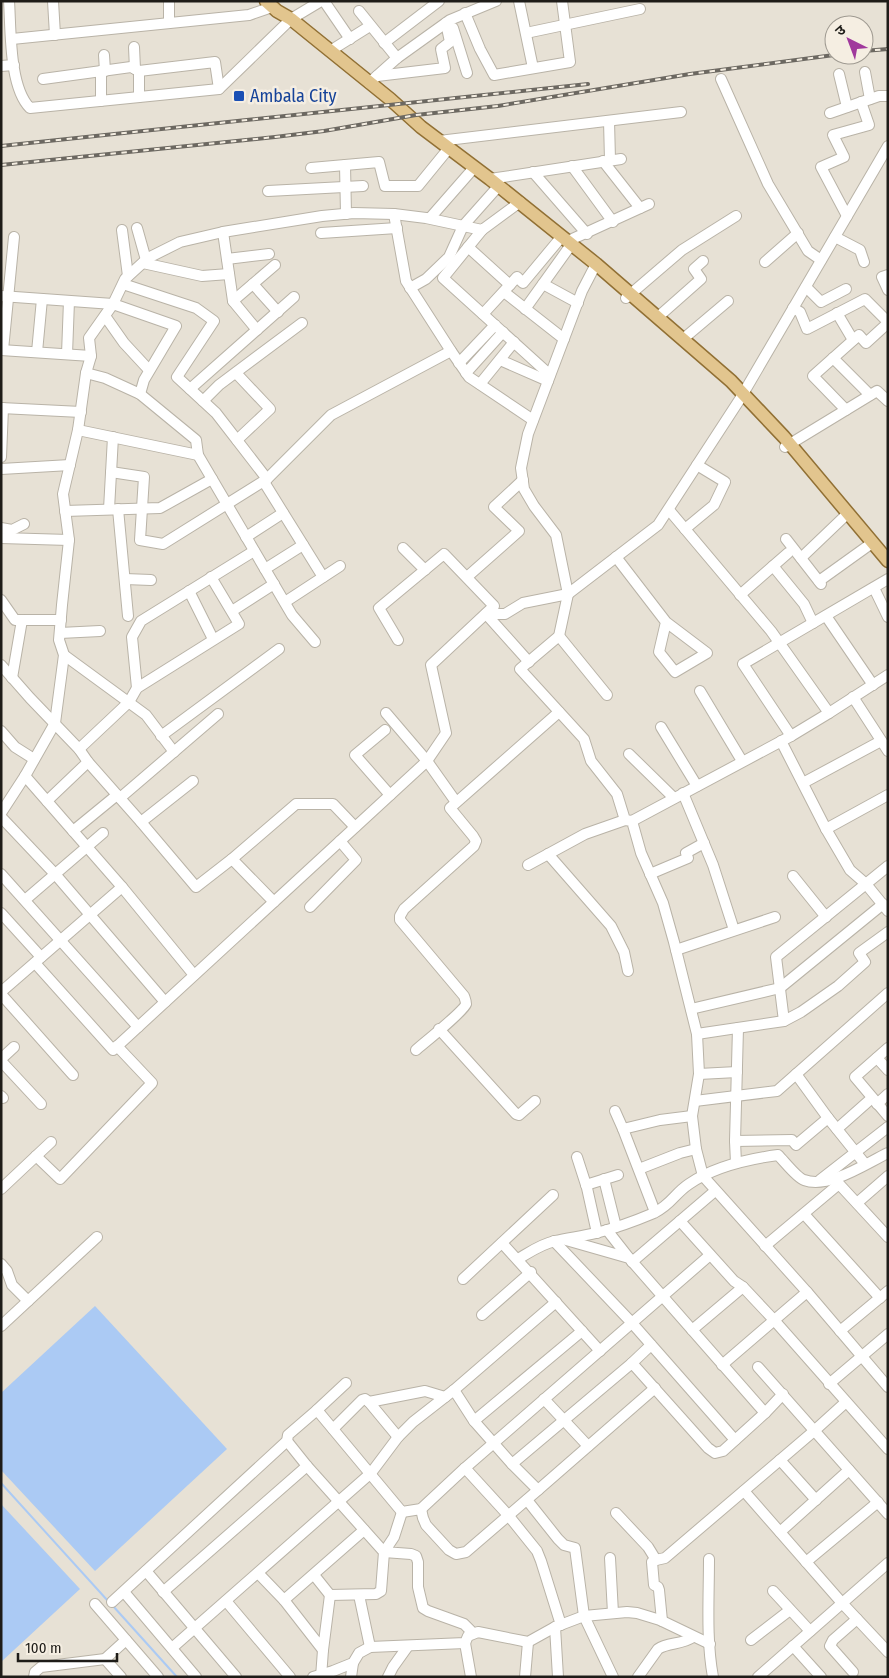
<svg xmlns="http://www.w3.org/2000/svg" width="889" height="1678" font-family="'Fira Sans Condensed','Noto Sans Devanagari',sans-serif">
  <style>
    .water { fill: #abcaf4 }
    .lines { fill: none; stroke-linecap: round; stroke-linejoin: round }
    .stream { stroke: #abcaf4; stroke-width: 2 }
    .minor-casing { stroke: #b9b3a7; stroke-width: 12 }
    .major-casing { stroke: #917034; stroke-width: 15 }
    .minor { stroke: #fff; stroke-width: 10 }
    .major { stroke: #e2c58e; stroke-width: 12 }
    .rail-casing { stroke: #6c6861; stroke-width: 4 }
    .rail { stroke: #f5eee2; stroke-width: 2; stroke-dasharray: 5.5; stroke-linecap: butt }
    .transit-dot { fill: #1a4fb4; stroke: #f5eee2; stroke-width: 2 }
    .labels { text-anchor: middle; dominant-baseline: central; stroke-width: 5; stroke-linejoin: round; paint-order: stroke }
    .transit-label { font-size: 18px; fill: #164399; stroke: #f5eee2; text-anchor: start }
  </style>
  <rect width="100%" height="100%" fill="#e7e1d5"/>
  <!-- water -->
  <g class="water">
    <path d="M95 1306 227 1449 95 1571 1 1470V1393Z"/>
    <path d="M1 1504 80 1589 1 1662Z"/>
  </g>
  <g class="lines">
    <!-- stream -->
    <g class="stream">
      <path d="M1 1483 108 1601"/>
      <path d="M113 1606 177 1677"/>
    </g>
    <defs>
      <g id="minor">
        <path d="M9 1C11 30 9 87 30 108L219 89 291 19 321 1"/>
        <path d="M53 1 55 35"/>
        <path d="M169 1V23"/>
        <path d="M324 1 350 39"/>
        <path d="M519 1 533 68"/>
        <path d="M359 11 397 58"/>
        <path d="M465 13 480 49 494 75 570 62 562 1"/>
        <path d="M453 28 467 73"/>
        <path d="M526 33 640 9"/>
        <path d="M12 39 249 15 272 7"/>
        <path d="M384 43 439 1"/>
        <path d="M134 47 135 69"/>
        <path d="M330 51 370 26"/>
        <path d="M104 55 105 71"/>
        <path d="M1 66 14 65"/>
        <path d="M101 71V101"/>
        <path d="M139 71V97"/>
        <path d="M865 72 870 99"/>
        <path d="M839 74 847 107"/>
        <path d="M377 76 445 68 441 49 450 42 446 23"/>
        <path d="M43 79 131 67 139 71 215 62 219 89"/>
        <path d="M721 79 768 184 808 251 821 260"/>
        <path d="M369 83 397 58 450 20 496 1"/>
        <path d="M830 113 879 96H888"/>
        <path d="M609 121 610 160"/>
        <path d="M439 141 681 112"/>
        <path d="M603 161 640 208"/>
        <path d="M345 165 346 214"/>
        <path d="M572 166 613 222"/>
        <path d="M311 168 379 162 385 186H418L449 148"/>
        <path d="M533 172 587 234"/>
        <path d="M490 179 621 159"/>
        <path d="M268 191 363 186"/>
        <path d="M394 214 406 281 451 351 469 377 533 420"/>
        <path d="M847 216 821 167 844 157 833 135 869 125 861 102"/>
        <path d="M430 218 472 170"/>
        <path d="M137 228 146 260"/>
        <path d="M122 230 128 276"/>
        <path d="M482 230 443 278 550 375"/>
        <path d="M223 232 233 301 257 330"/>
        <path d="M321 233 397 228"/>
        <path d="M835 237 860 250 864 262"/>
        <path d="M568 241 649 204"/>
        <path d="M468 247 510 285"/>
        <path d="M227 259 269 254"/>
        <path d="M765 262 798 233"/>
        <path d="M143 263 202 276 229 274"/>
        <path d="M596 264 582 291 528 434 521 468 524 489 534 506 556 535 568 594 559 636 520 669 584 739 591 761 617 794 625 820 632 821 641 853 663 903 674 942 697 1034 699 1074 692 1116 696 1149 703 1176 807 1292 888 1387"/>
        <path d="M888 275 882 277 888 290"/>
        <path d="M123 284 196 308 214 321 177 377 216 413 267 479"/>
        <path d="M253 284 278 312"/>
        <path d="M543 284 578 303"/>
        <path d="M806 287 821 302 846 289"/>
        <path d="M410 288 426 279 449 257 463 226 495 190"/>
        <path d="M504 292 564 339"/>
        <path d="M1 296 113 304 176 326 144 380 140 394"/>
        <path d="M626 298 682 250 736 216"/>
        <path d="M233 301 275 265"/>
        <path d="M793 308 800 312 807 329 865 299 888 322"/>
        <path d="M525 309 568 249"/>
        <path d="M837 313 853 340"/>
        <path d="M483 314 517 277 523 283 558 241"/>
        <path d="M105 316 124 343 149 370"/>
        <path d="M658 317 701 279 694 269 703 261"/>
        <path d="M683 339 728 301"/>
        <path d="M1 350 91 356"/>
        <path d="M3 350 14 237"/>
        <path d="M37 352 42 299"/>
        <path d="M67 354 69 301"/>
        <path d="M833 358 870 395"/>
        <path d="M500 360 548 381"/>
        <path d="M459 363 495 325"/>
        <path d="M86 373 105 378 140 394 196 440 198 455 292 615 315 642"/>
        <path d="M236 373 270 409 237 440"/>
        <path d="M466 373 503 332"/>
        <path d="M480 384 514 342"/>
        <path d="M190 389 294 297"/>
        <path d="M203 401 219 385 302 323"/>
        <path d="M1 408 81 412"/>
        <path d="M846 410 813 376 859 335 866 343 888 323"/>
        <path d="M78 430 198 455"/>
        <path d="M785 447 877 391 888 401"/>
        <path d="M1 457 3 408"/>
        <path d="M1 469 70 465"/>
        <path d="M111 472 144 477 140 540 163 544 267 479 331 415 451 351"/>
        <path d="M264 482 323 577"/>
        <path d="M109 509 113 437"/>
        <path d="M118 509 128 616"/>
        <path d="M669 510 771 631 829 713"/>
        <path d="M65 511 160 508 212 479"/>
        <path d="M1 528 12 530 24 524"/>
        <path d="M685 529 714 505 725 482 697 465"/>
        <path d="M246 537 283 513"/>
        <path d="M1 538 69 540"/>
        <path d="M786 539 821 584"/>
        <path d="M403 548 425 570"/>
        <path d="M616 557 666 622 707 653 675 672 659 652 666 622"/>
        <path d="M801 558 845 516"/>
        <path d="M773 566 804 604 813 623"/>
        <path d="M265 569 303 545"/>
        <path d="M467 577 519 531 494 507 523 480"/>
        <path d="M125 579 151 580"/>
        <path d="M819 581 872 543"/>
        <path d="M874 588 888 617"/>
        <path d="M189 591 213 639"/>
        <path d="M740 595 788 553"/>
        <path d="M1 600 15 620H61"/>
        <path d="M285 602 340 566"/>
        <path d="M232 611 274 584"/>
        <path d="M486 614H505L523 603 568 594 658 525 740 399 888 146"/>
        <path d="M486 614 529 662"/>
        <path d="M826 616 873 685"/>
        <path d="M60 633 100 631"/>
        <path d="M559 636 607 695"/>
        <path d="M64 655 146 715 174 752"/>
        <path d="M1 665 30 698 79 749 88 762 141 822 196 887 232 859 296 804H333L355 827"/>
        <path d="M12 678 22 620"/>
        <path d="M137 688 132 637 141 621 254 551"/>
        <path d="M700 691 742 761"/>
        <path d="M853 697 888 751"/>
        <path d="M386 713 427 761 456 802"/>
        <path d="M661 727 697 786"/>
        <path d="M385 730 355 755 390 795"/>
        <path d="M1 731 15 747 34 759"/>
        <path d="M161 736 279 649"/>
        <path d="M791 736 743 664 888 579"/>
        <path d="M781 741 826 829 850 870 866 884 888 911"/>
        <path d="M79 749 129 702 137 688 239 624 211 577"/>
        <path d="M629 754 674 798"/>
        <path d="M25 776 122 887 194 975"/>
        <path d="M803 783 881 741"/>
        <path d="M683 793 713 865 734 930"/>
        <path d="M120 798 218 714"/>
        <path d="M47 801 88 762"/>
        <path d="M1 813 25 776 55 723 64 655 59 640 62 605 69 540 63 494 78 430 86 373 91 356 89 338 113 304 125 279 148 258 180 242 223 232 322 216 354 213 394 214 426 218 482 230 520 202"/>
        <path d="M1 817 55 874 165 1002"/>
        <path d="M632 821 791 736 829 713 888 675"/>
        <path d="M141 822 193 781"/>
        <path d="M826 829 888 795"/>
        <path d="M73 831 117 795"/>
        <path d="M548 854 611 926 624 952 628 971"/>
        <path d="M232 859 274 902"/>
        <path d="M528 865 585 834 625 820"/>
        <path d="M1 874 138 1027"/>
        <path d="M650 874 688 858 686 853 704 843"/>
        <path d="M793 876 826 917"/>
        <path d="M25 900 103 833"/>
        <path d="M310 907 356 860 340 841"/>
        <path d="M1 913 41 957"/>
        <path d="M676 950 775 917"/>
        <path d="M35 963 113 1050 427 761 446 733 431 665 494 606 444 554 379 608 398 640"/>
        <path d="M1 992 122 887"/>
        <path d="M1 994 73 1075"/>
        <path d="M691 1009 780 988 883 904"/>
        <path d="M784 1021 776 957 888 866"/>
        <path d="M439 1029 516 1114 519 1115 535 1101"/>
        <path d="M697 1034 784 1021 801 1012 838 986 865 962 859 953 888 932"/>
        <path d="M888 1048 855 1077 888 1116"/>
        <path d="M416 1050C424 1043 464 1011 466 1004 466 1001 465 999 464 996L400 920V916L404 909 474 846 476 841 473 836 450 808 559 712"/>
        <path d="M877 1058 888 1070"/>
        <path d="M1 1059 14 1047"/>
        <path d="M1 1061 41 1104"/>
        <path d="M699 1074 737 1072"/>
        <path d="M796 1074 828 1118 865 1164"/>
        <path d="M1 1096 3 1098"/>
        <path d="M695 1101 777 1091 888 993"/>
        <path d="M877 1104 888 1094"/>
        <path d="M615 1111 623 1129"/>
        <path d="M837 1129 872 1098"/>
        <path d="M735 1141 792 1140 796 1145 828 1118"/>
        <path d="M36 1156 60 1179 152 1083 117 1046"/>
        <path d="M577 1157 587 1188 597 1233"/>
        <path d="M736 1163 735 1141 738 1028"/>
        <path d="M639 1169 680 1153 696 1149"/>
        <path d="M604 1179 616 1227"/>
        <path d="M820 1180 888 1127"/>
        <path d="M586 1185 618 1175"/>
        <path d="M1 1189 51 1142"/>
        <path d="M857 1203 888 1176"/>
        <path d="M655 1212 623 1129 660 1120 692 1116"/>
        <path d="M804 1214 880 1298"/>
        <path d="M680 1221 734 1281 743 1287 774 1320 888 1449"/>
        <path d="M607 1230 629 1258"/>
        <path d="M566 1240 629 1258 765 1413"/>
        <path d="M554 1241 632 1323 735 1440"/>
        <path d="M502 1243 600 1351"/>
        <path d="M765 1246 839 1184 888 1237"/>
        <path d="M518 1259C530 1252 541 1244 555 1241 569 1238 583 1236 596 1233 616 1228 635 1221 654 1213 672 1204 674 1194 689 1184 715 1166 748 1159 778 1155 784 1161 797 1178 804 1180 829 1189 865 1164 888 1153"/>
        <path d="M632 1262 715 1191"/>
        <path d="M1 1264 7 1271 12 1285 28 1301"/>
        <path d="M463 1279 553 1195"/>
        <path d="M482 1315 531 1272"/>
        <path d="M1 1326 97 1237"/>
        <path d="M692 1330 743 1287"/>
        <path d="M840 1331 888 1291"/>
        <path d="M632 1363 651 1345"/>
        <path d="M722 1365 807 1292"/>
        <path d="M758 1367 888 1514"/>
        <path d="M829 1384 888 1334"/>
        <path d="M454 1390 474 1421 512 1464 632 1363 708 1448 715 1453 723 1451 765 1413 783 1394"/>
        <path d="M544 1399 588 1446"/>
        <path d="M317 1410 346 1383"/>
        <path d="M474 1421 582 1331"/>
        <path d="M333 1429 362 1400 365 1399 369 1402"/>
        <path d="M398 1437 369 1402 425 1391 445 1397"/>
        <path d="M287 1441 307 1466 384 1552 381 1591 376 1594 330 1595 314 1575"/>
        <path d="M780 1460 816 1500"/>
        <path d="M465 1468 508 1515 537 1551 541 1561 561 1625"/>
        <path d="M538 1490 655 1388"/>
        <path d="M744 1491 842 1603 888 1652"/>
        <path d="M527 1500 558 1539 564 1545 575 1548 584 1616 613 1677"/>
        <path d="M421 1509 423 1518 426 1525 449 1550 456 1554 466 1552 538 1490 512 1464"/>
        <path d="M402 1512 394 1537 384 1552 411 1554 416 1556 418 1562V1587L423 1608 428 1611 464 1624 473 1633"/>
        <path d="M616 1513 648 1547 656 1560 665 1558 814 1431 846 1402"/>
        <path d="M780 1532 849 1470"/>
        <path d="M610 1558 613 1613"/>
        <path d="M709 1559C709 1598 706 1639 713 1677"/>
        <path d="M656 1560 652 1562 654 1585 658 1587 659 1590 662 1621"/>
        <path d="M806 1562 878 1502"/>
        <path d="M146 1571 236 1677"/>
        <path d="M258 1573 284 1600 364 1530"/>
        <path d="M773 1591 810 1631"/>
        <path d="M124 1592 196 1677"/>
        <path d="M163 1592 307 1466"/>
        <path d="M359 1595 370 1647"/>
        <path d="M284 1600 323 1650 330 1595"/>
        <path d="M226 1601 290 1677"/>
        <path d="M112 1602 287 1441 288 1435 317 1410 402 1512 421 1509 465 1468 710 1255"/>
        <path d="M95 1604 158 1677"/>
        <path d="M555 1627 558 1677"/>
        <path d="M751 1640 790 1610"/>
        <path d="M465 1643 471 1677"/>
        <path d="M793 1646 821 1677"/>
        <path d="M172 1648 371 1473 398 1437 413 1422 454 1390 556 1302"/>
        <path d="M105 1659 121 1677"/>
        <path d="M853 1672 830 1646 833 1640 857 1619"/>
        <path d="M34 1677 35 1672 41 1667 105 1659 126 1640"/>
        <path d="M313 1677 333 1671 353 1663 359 1653 370 1647 465 1643 468 1636 478 1632 528 1642 555 1627 584 1616 627 1612 637 1613 660 1620 710 1644"/>
        <path d="M321 1677 323 1650"/>
        <path d="M351 1677 353 1663"/>
        <path d="M388 1677 393 1667 408 1646"/>
        <path d="M525 1677 528 1642"/>
        <path d="M638 1677 658 1649C668 1642 682 1645 693 1637"/>
        <path d="M758 1677 888 1563"/>
      </g>
      <path id="major" d="M266 1 277 11 291 19 390 99 421 127 490 179 596 264 731 381 784 437 888 561"/>
    </defs>
    <!-- minor casing -->
    <use href="#minor" class="minor-casing"/>
    <!-- major casing -->
    <use href="#major" class="major-casing"/>
    <!-- minor -->
    <use href="#minor" class="minor"/>
    <!-- major -->
    <use href="#major" class="major"/>
    <defs>
      <g id="rail">
        <path d="M864 51 888 49"/>
        <path d="M1 146 588 84"/>
        <path d="M1 165 275 137 324 131 416 115 498 106 690 74 834 55"/>
      </g>
    </defs>
    <!-- rail casing -->
    <use href="#rail" class="rail-casing"/>
    <!-- rail -->
    <use href="#rail" class="rail"/>
  </g>
  <!-- markers -->
  <rect class="transit-dot" x="233" y="90" width="12" height="12" rx="2.5"/>
  <g class="labels">
    <!-- transit labels -->
    <g class="transit-label">
      <text x="250" y="96">Ambala City</text>
    </g>
  </g>
  <!-- border -->
  <rect width="889" height="1678" fill="none" stroke="#1e1c18" stroke-width="5"/>
  <!-- north arrow -->
  <g transform="translate(849 40) rotate(318)"><circle r="24" fill="#f5eee2" stroke="#9f9a91"/>
  <path d="M0-4L9 19L0 12L-9 19Z" fill="#a0389c"/>
  <text y="-8" font-size="14" font-weight="bold" text-anchor="middle" fill="#1e1c18">उ</text>
  </g>
  <!-- scale -->
  <path d="M18 1653v8h99v-8" fill="none" stroke="#1e1c18" stroke-width="2.5"/>
  <text x="25" y="1653" font-size="15" fill="#1e1c18" stroke="#f5eee2" stroke-width="4" paint-order="stroke">100 m</text>
</svg>
